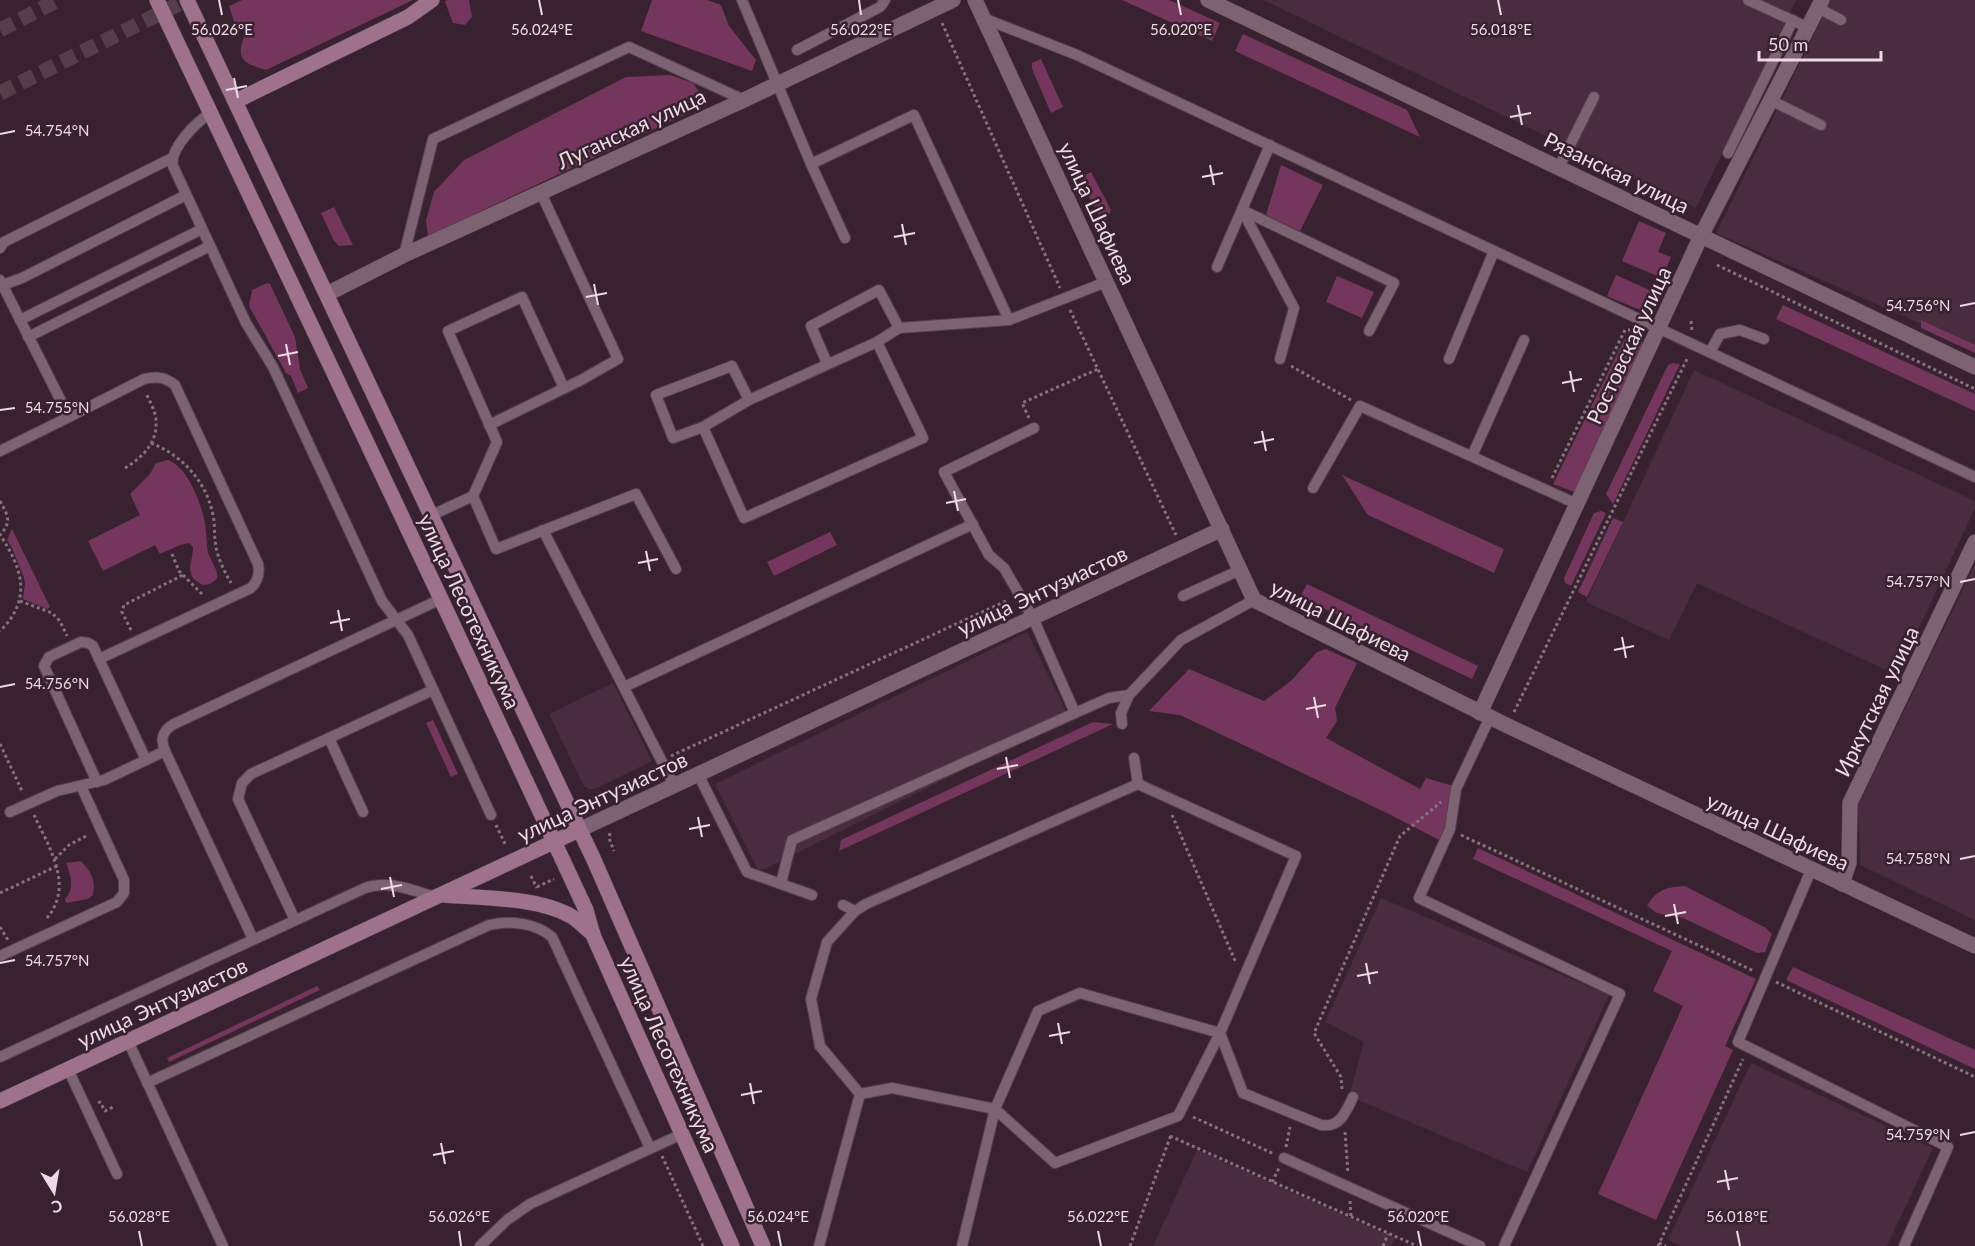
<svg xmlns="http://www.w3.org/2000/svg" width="1975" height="1246" font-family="Lato,sans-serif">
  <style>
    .built { fill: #492c3d }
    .green { fill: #74365c }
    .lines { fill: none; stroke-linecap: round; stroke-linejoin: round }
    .primary-tunnel { stroke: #543e4a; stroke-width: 15; stroke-dasharray: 15 8; stroke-linecap: butt }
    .service-casing { stroke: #54414c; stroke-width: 12 }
    .minor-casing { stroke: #54414c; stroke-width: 16 }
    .tertiary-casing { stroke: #54414c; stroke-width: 16 }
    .secondary-casing { stroke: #54414c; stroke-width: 16 }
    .path { stroke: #86727e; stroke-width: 3; stroke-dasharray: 3 3; stroke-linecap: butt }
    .service { stroke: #7d6271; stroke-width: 10 }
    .minor { stroke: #7d6271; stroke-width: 15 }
    .tertiary { stroke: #7d6271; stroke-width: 15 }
    .secondary { stroke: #9f728c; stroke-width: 15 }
    .ticks { fill: none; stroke: #ebdbe4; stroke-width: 2 }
    .labels { text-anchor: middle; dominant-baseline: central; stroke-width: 5; stroke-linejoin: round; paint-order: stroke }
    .street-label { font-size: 21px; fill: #ebdbe4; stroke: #39222f }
    .ticks-label { font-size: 15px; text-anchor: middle; fill: #ebdbe4; stroke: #39222f; stroke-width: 5; stroke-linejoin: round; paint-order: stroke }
  </style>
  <rect width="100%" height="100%" fill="#39222f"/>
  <!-- built -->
  <g class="built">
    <path d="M1263 0H1796L1696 208Z"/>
    <path d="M1831 0H1975V348L1716 233Z"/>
    <path d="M1694 370 1975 501V508L1897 675 1697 583 1669 640 1586 602Z"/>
    <path d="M1975 564V920L1860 865 1858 806Z"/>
    <path d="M1027 632 1069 717 759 872 715 784Z"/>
    <path d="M613 683 652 761 595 789H589L584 786 549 714Z"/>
    <path d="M1381 898 1609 995 1527 1172 1349 1096 1364 1042 1325 1022Z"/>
    <path d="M1751 1063 1933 1148 1887 1246H1681L1668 1240Z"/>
    <path d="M1197 1150 1395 1238 1391 1246H1153Z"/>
  </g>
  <!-- green -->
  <g class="green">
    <path d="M242 0H413L266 70C236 61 237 56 247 28L235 24 229 6Z"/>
    <path d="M447 0H469L472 17 465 25 453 23 445 2Z"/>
    <path d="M652 0H707L721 5 729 26 756 60 752 71 641 31Z"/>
    <path d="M1122 0H1169L1220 23 1212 41Z"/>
    <path d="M1243 34 1407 110 1420 137 1235 51Z"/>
    <path d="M1041 59 1063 107 1051 113 1032 69V63Z"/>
    <path d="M670 75 693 83 707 104 428 236 426 220 434 192 464 160 626 77Z"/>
    <path d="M1281 165 1323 185 1300 231 1266 215Z"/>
    <path d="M1091 172 1111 210 1104 225 1079 178Z"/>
    <path d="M334 207 353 245 339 246 334 241 321 213Z"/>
    <path d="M1639 221 1666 233 1658 252 1671 257 1662 278 1622 261Z"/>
    <path d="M1616 275 1656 293 1647 313 1607 296Z"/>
    <path d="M1337 276 1374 292 1362 318 1326 302Z"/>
    <path d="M267 283 270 284 295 337 300 369 308 388 298 393 291 376 286 373 249 306 252 290Z"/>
    <path d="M1783 305 1975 394V411L1776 319Z"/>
    <path d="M1921 320 1975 345V353L1921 328Z"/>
    <path d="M1630 336 1637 337 1642 342V349L1574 492 1553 484 1624 340Z"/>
    <path d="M1673 363 1680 364 1613 504 1606 494 1668 365Z"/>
    <path d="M168 460C188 467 202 505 205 524 207 534 206 544 208 553 211 561 219 571 217 579L210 584 203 585C182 575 193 564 193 547L189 543 180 545 160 554 155 545 103 571 88 541 140 515 130 494 150 474 156 463Z"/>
    <path d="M1342 475 1504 549 1494 573 1368 515Z"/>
    <path d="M1601 511 1606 513 1571 586 1565 583 1564 578 1594 513Z"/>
    <path d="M1613 518 1623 522 1587 597 1578 592Z"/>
    <path d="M12 529 50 607 47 609 23 599 25 584 24 578 12 548 7 540Z"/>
    <path d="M830 532 837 545 774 576 767 562Z"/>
    <path d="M1307 584 1478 666 1472 679 1300 597Z"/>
    <path d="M1326 649 1357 663 1335 708 1337 721 1326 738 1420 789 1426 778 1453 786 1446 829 1441 841 1387 813 1180 715 1149 711 1189 669 1264 701 1291 681 1317 652Z"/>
    <path d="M433 720 458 774 451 777 426 723Z"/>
    <path d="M1093 722 1113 724 839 851 841 840Z"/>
    <path d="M1478 848 1756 979 1725 1046 1733 1050 1656 1220 1598 1194 1683 1006 1653 991 1672 951 1473 859Z"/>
    <path d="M81 861C91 872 96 879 93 895L88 899 66 903 65 899C75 889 71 875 66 863Z"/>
    <path d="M1685 886 1766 928 1772 934 1765 952 1757 953 1683 918 1657 913 1647 906C1657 889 1667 887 1685 886Z"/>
    <path d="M1793 967 1975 1050V1069L1786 980Z"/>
    <path d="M317 986 320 990 169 1062 167 1058Z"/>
  </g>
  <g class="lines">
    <!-- primary-tunnel -->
    <g class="primary-tunnel">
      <path d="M0 30 58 0"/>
      <path d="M0 93 187 0"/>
    </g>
    <defs>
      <g id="service">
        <path d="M742 0 811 164"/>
        <path d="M1748 0 1809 28"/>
        <path d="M1818 8 1841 20"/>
        <path d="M983 18 1077 55 1975 477"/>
        <path d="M797 50 880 7 885 0"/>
        <path d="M1772 101 1821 125"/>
        <path d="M211 113C196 122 169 149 173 166L246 323 273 367 382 601 408 635 491 815"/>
        <path d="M1728 153 1793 20"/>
        <path d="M1559 167 1594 97"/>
        <path d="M1242 210 1394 283 1369 331"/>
        <path d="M1242 210 1294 308 1280 359"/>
        <path d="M845 238 811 164 914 115 1009 320 1106 282"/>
        <path d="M0 248 4 242 172 158"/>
        <path d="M404 255 433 139 629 47 744 100"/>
        <path d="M1217 267 1270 145"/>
        <path d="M0 280 69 417 0 451"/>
        <path d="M0 286 22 278 186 195"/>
        <path d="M20 320 202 229"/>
        <path d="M28 337 210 246"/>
        <path d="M1710 352 1720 334 1740 330 1764 339"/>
        <path d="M1449 359 1494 251"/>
        <path d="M827 363 811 326 879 290 899 328"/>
        <path d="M749 400 732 366 656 395 673 438 703 427 749 400 877 342 899 328 1009 320"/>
        <path d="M69 417 144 379C156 376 165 377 175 385L258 564C260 574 258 581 251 588L99 659"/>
        <path d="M489 425 581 380 618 359 541 193"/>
        <path d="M703 427 744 518 923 438 877 342"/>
        <path d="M1034 428 944 472 989 555 1004 568 1033 618 1075 713 1109 698 1129 695"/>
        <path d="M1472 456 1524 340"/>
        <path d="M1313 488 1360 406 1577 504"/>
        <path d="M473 496 496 549 636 494 676 569"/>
        <path d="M430 516 473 496 497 442 448 331 522 297 564 388"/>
        <path d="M543 530 674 785"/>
        <path d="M1183 596 1240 570"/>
        <path d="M624 687 973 524"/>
        <path d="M1490 717 1456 789 1450 829 1419 898 1620 994 1504 1246"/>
        <path d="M1122 724 1121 713 1129 695 1181 640 1254 600"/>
        <path d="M329 738 363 812"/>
        <path d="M165 751C160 739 162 731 174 724L441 599"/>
        <path d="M1134 758 1138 784"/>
        <path d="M698 774 747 872 812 895"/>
        <path d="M97 782 44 666 49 657 81 642 88 643 93 646 146 760"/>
        <path d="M10 812 57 791 104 780 165 751 253 939"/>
        <path d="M1811 870 1738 1042 1948 1147 1904 1246"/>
        <path d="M781 883 792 840 1075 713"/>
        <path d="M843 905 855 911"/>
        <path d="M295 920 238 799 242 783 251 774 433 690"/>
        <path d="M0 956 117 902 124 893V880L81 786"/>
        <path d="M128 1041 223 1246"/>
        <path d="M0 1057 365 888C389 880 412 890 435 897"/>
        <path d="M68 1069 117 1174"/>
        <path d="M147 1083 489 925C510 920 536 923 552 937L650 1148"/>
        <path d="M1284 1158 1480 1246"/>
        <path d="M480 1246 507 1220 530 1204 682 1134"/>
        <path d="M819 1246 860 1094 892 1088 995 1109 1055 1163 1178 1116 1220 1033 1296 856 1138 784 866 904 855 911 827 942 811 999 820 1046 860 1094"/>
        <path d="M962 1246 995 1109 1038 1011 1080 993 1220 1033 1243 1093 1321 1125C1340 1128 1346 1112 1353 1097"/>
      </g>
      <g id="minor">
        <path d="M1208 0 1975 367"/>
        <path d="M1480 713 1701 236 1822 0"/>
        <path d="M1842 884 1849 863 1850 803 1975 542"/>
      </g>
      <g id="tertiary">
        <path d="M975 0 1254 600 1508 726 1975 946"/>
        <path d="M327 294 404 255 744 100 953 0"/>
        <path d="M579 830 1222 529"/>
      </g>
      <g id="secondary">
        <path d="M157 0 441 599 586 910 593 935 732 1246"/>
        <path d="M187 0 594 860 763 1246"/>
        <path d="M236 101 408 17 432 0"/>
        <path d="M443 895C482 898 537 897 571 916 579 921 586 929 593 934"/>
        <path d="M0 1101 579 830"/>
      </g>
    </defs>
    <!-- service casing -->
    <use href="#service" class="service-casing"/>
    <!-- minor casing -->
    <use href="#minor" class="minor-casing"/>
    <!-- tertiary casing -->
    <use href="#tertiary" class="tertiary-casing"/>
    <!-- secondary casing -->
    <use href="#secondary" class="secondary-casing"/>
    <!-- path -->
    <g class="path">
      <path d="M942 23 1060 288"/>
      <path d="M1717 265 1975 389"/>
      <path d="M1070 310 1176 535"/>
      <path d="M1691 321 1692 331"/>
      <path d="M1291 366 1351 400"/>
      <path d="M1029 418 1022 403 1098 369"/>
      <path d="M151 443C183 456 206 481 213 515 215 523 214 531 215 539 216 555 223 569 231 583"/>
      <path d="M125 468C142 458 158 442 156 421 156 412 150 402 146 393"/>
      <path d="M1552 478 1625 330H1630"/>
      <path d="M0 501C8 516 12 521 0 535 23 569 32 600 0 631"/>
      <path d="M172 554 179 571 204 596"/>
      <path d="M20 601 52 613 60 621 67 636"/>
      <path d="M131 630 122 612 124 605 183 575"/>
      <path d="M1514 712 1688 357"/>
      <path d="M0 744 23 793"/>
      <path d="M671 756 1008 600"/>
      <path d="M34 815C49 847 75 887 46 919"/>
      <path d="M1172 815 1236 963"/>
      <path d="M496 825 506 846"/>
      <path d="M610 833 609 838 614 851"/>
      <path d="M1461 835 1754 971"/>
      <path d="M55 859 69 845 88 835"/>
      <path d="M531 876 537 888"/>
      <path d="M537 887 554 879"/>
      <path d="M0 893 57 866"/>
      <path d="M0 927 8 940"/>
      <path d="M1776 982 1975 1077"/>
      <path d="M1342 1089 1341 1077 1314 1033 1400 836 1441 802"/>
      <path d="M98 1103 100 1102 105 1111 113 1107"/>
      <path d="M1193 1117 1274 1154"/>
      <path d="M1345 1132 1348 1173"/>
      <path d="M1170 1136 1417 1246"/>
      <path d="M1286 1147 1290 1127"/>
      <path d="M662 1156 703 1246"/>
      <path d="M1272 1182 1279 1168"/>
      <path d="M1350 1201 1351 1217"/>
      <path d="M1659 1243 1666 1246"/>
      <path d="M1130 1246 1171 1135"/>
      <path d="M1383 1246 1388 1234"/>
      <path d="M1658 1246 1743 1059"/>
    </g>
    <!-- service -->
    <use href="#service" class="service"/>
    <!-- minor -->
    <use href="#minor" class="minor"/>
    <!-- tertiary -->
    <use href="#tertiary" class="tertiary"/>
    <!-- secondary -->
    <use href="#secondary" class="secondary"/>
  </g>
  <!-- ticks -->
  <path class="ticks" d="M219 0 222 15M539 0 542 15M859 0 861 15M1178 0 1181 15M1498 0 1501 15M234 78 238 98M226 90 247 86M1518 105 1522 125M1510 117 1531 113M0 134 15 131M1210 165 1214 185M1202 177 1223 173M902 224 906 245M894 237 915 233M594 284 598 305M586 297 607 293M1960 306 1975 303M286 344 290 365M278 356 298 352M1570 371 1574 392M1562 383 1582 379M0 410 15 408M1262 431 1266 451M1254 443 1274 439M954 491 958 511M946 503 966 499M646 551 650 571M638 563 658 559M1960 582 1975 579M338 610 342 631M330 623 350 619M1622 637 1626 658M1614 650 1634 646M0 687 15 684M1314 697 1318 718M1306 709 1326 705M1006 757 1010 778M997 769 1018 765M698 817 702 837M689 829 710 825M1960 859 1975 856M390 877 394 897M381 889 402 885M1674 904 1678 924M1665 916 1686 912M0 963 15 960M1366 963 1370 984M1357 976 1378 972M1058 1023 1062 1044M1049 1036 1070 1032M750 1083 754 1104M741 1095 762 1091M1960 1135 1975 1132M441 1143 445 1164M433 1155 454 1151M1725 1170 1729 1190M1717 1182 1738 1178M139 1231 142 1246M459 1231 461 1246M778 1231 781 1246M1098 1231 1101 1246M1418 1231 1421 1246M1737 1231 1740 1246"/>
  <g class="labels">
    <!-- street labels -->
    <g class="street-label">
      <text transform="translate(631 128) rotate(-25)">Луганская улица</text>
      <text transform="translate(1617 172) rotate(26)">Рязанская улица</text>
      <text transform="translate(1098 213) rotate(65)">улица Шафиева</text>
      <text transform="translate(1628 345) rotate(-65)">Ростовская улица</text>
      <text transform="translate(1042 590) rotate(-25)">улица Энтузиастов</text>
      <text transform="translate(470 611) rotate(65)">улица Лесотехникума</text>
      <text transform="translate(1341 620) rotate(27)">улица Шафиева</text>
      <text transform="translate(1876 701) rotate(-64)">Иркутская улица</text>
      <text transform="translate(602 796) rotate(-25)">улица Энтузиастов</text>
      <text transform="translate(1778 831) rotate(25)">улица Шафиева</text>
      <text transform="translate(162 1002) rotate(-25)">улица Энтузиастов</text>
      <text transform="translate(670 1054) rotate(66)">улица Лесотехникума</text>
    </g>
  </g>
  <g class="ticks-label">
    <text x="222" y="35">56.026°E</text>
    <text x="542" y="35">56.024°E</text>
    <text x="861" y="35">56.022°E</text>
    <text x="1181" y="35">56.020°E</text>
    <text x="1501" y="35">56.018°E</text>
    <text x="57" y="136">54.754°N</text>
    <text x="1918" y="311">54.756°N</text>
    <text x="57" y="413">54.755°N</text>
    <text x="1918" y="587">54.757°N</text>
    <text x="57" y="689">54.756°N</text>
    <text x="1918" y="864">54.758°N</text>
    <text x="57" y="966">54.757°N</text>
    <text x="1918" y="1140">54.759°N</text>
    <text x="139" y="1222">56.028°E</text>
    <text x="459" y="1222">56.026°E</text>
    <text x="778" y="1222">56.024°E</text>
    <text x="1098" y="1222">56.022°E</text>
    <text x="1418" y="1222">56.020°E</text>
    <text x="1737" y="1222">56.018°E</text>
  </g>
  <!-- north arrow -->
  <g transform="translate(54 1192) rotate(169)" stroke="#39222f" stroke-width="4.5" paint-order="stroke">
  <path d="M0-4.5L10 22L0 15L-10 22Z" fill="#ebdbe4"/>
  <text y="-9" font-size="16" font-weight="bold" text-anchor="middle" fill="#ebdbe4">С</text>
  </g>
  <!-- scale -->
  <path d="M1759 51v9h122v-9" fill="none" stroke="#ebdbe4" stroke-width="3"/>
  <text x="1768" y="51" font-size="18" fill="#ebdbe4" stroke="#39222f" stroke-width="4.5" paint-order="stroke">50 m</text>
</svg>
